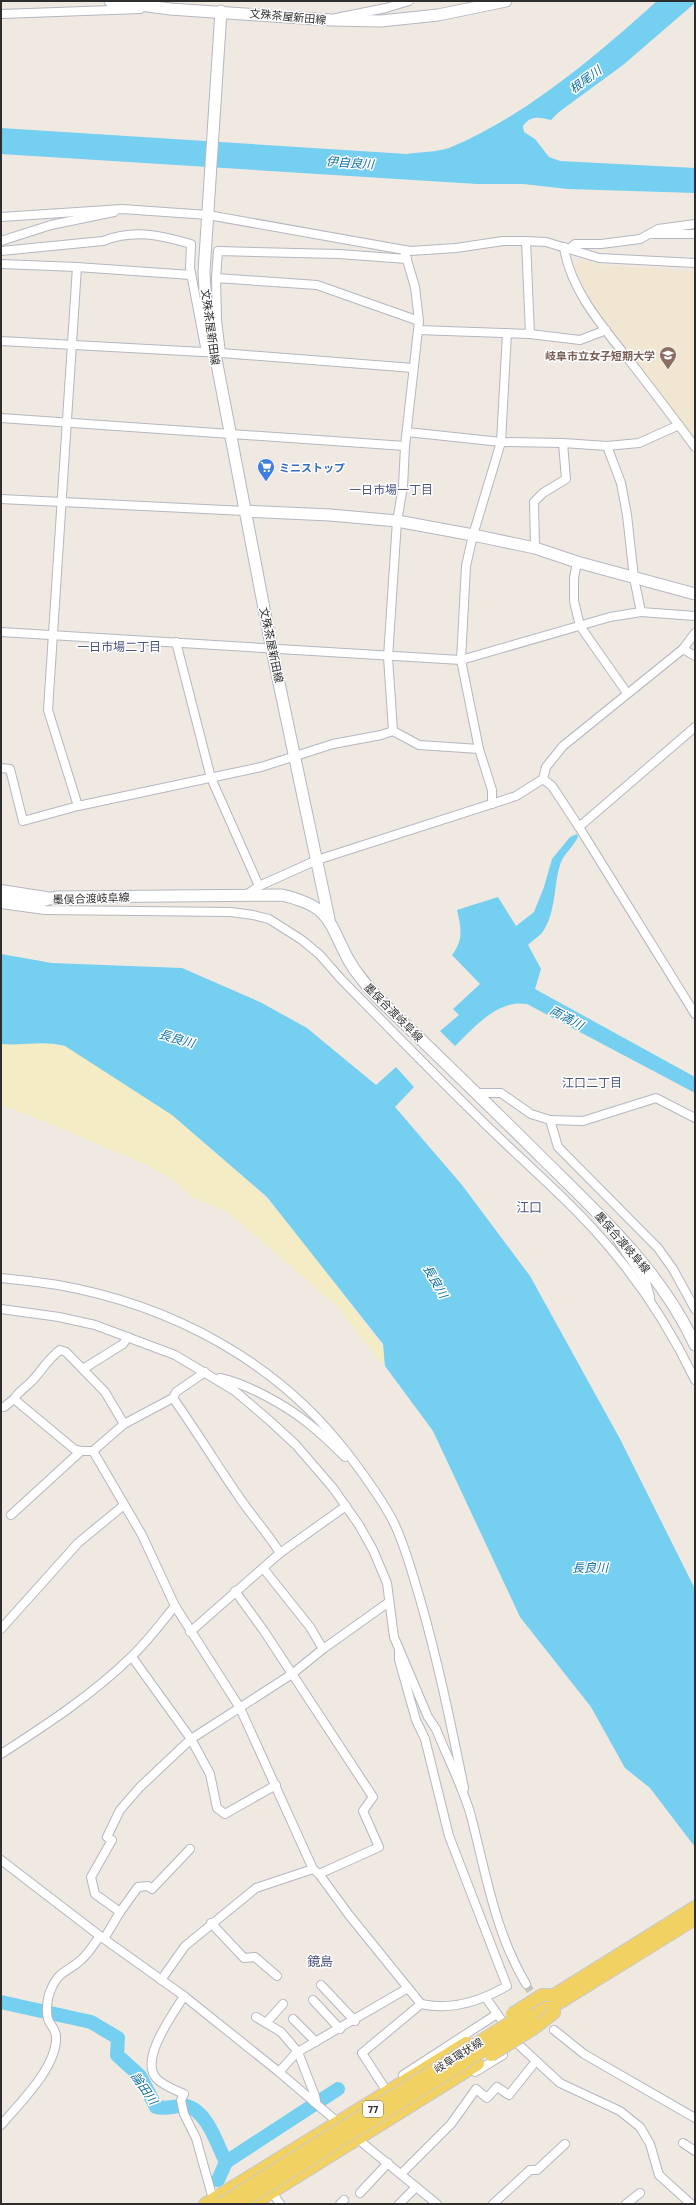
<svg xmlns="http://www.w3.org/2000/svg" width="696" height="2205" font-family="'Exo 2','Noto Sans JP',sans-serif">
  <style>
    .education { fill: #f0e6d1 }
    .sand { fill: #f3ecc5 }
    .water { fill: #75cff0 }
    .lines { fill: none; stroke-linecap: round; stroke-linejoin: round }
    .river { stroke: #75cff0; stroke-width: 14 }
    .street-tunnel { stroke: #c8c4bd; stroke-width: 8; stroke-dasharray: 8 4; stroke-linecap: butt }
    .street-casing { stroke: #b4b7c1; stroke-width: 10 }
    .secondary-casing { stroke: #b4b7c1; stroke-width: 13 }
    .primary-casing { stroke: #c9c9c9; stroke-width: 14 }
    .street { stroke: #fff; stroke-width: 8 }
    .secondary { stroke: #fff; stroke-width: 11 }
    .primary { stroke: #f2d163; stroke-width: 12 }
    .primary-bridge-casing { stroke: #c9c9c9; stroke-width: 14; stroke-linecap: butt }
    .primary-bridge { stroke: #f2d163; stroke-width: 12 }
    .labels { text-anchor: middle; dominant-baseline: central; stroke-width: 3; stroke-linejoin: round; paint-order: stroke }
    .shield { fill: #fff; stroke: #6d6d6d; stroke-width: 1 }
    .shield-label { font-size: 10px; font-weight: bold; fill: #2e2e2e }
    .street-label { font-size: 11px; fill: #2e2e2e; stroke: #fff }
    .education-label { font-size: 11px; font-weight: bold; fill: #785e54; stroke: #fff; text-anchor: end }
    .shop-label { font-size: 11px; font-weight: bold; fill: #366cbe; stroke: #fff; text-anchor: start }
    .water-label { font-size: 12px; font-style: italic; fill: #0d6fa3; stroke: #fff }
    .neighbourhood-label { font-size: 12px; fill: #4d5680; stroke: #fff }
    .quarter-label { font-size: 13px; fill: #4d5680; stroke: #fff }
  </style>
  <rect width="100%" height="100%" fill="#efe9e1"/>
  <!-- education -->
  <path class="education" d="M583 259 602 265 695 271V441L589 300 573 267Z"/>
  <!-- sand -->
  <path class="sand" d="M1 1039 68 1046 150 1094 224 1154 298 1234 391 1358 381 1363 337 1306 226 1211 193 1198 175 1181 145 1164 45 1122 1 1105Z"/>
  <!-- water -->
  <g class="water">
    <path d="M657 1H695V3L623 65 559 112 551 120C540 117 530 115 523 126L524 132 535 139 549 157 560 161 695 168V193L568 189 523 184H477L1 154V128L407 154C420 152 437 152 449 148 526 116 596 56 657 1Z"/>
    <path d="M577 834 578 837C575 844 563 856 561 862 553 884 557 912 542 933 538 937 532 941 528 945L541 969 535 989 695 1077V1093L527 1004C497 999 474 1028 455 1046L440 1031 459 1015 453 1009 480 984 452 955C464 940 461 927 457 910L498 897 516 926 534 912 544 887 552 859 570 837Z"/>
    <path d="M1 954 52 963 182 968 260 1002 307 1028 376 1085 396 1067 414 1087 395 1107 462 1185 530 1276 620 1439 695 1589V1847L650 1788 625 1768 591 1707 520 1617 433 1431 385 1366 383 1344 267 1197 172 1115 65 1046C43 1040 24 1046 1 1044Z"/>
  </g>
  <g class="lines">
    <!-- river -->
    <g class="river">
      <path d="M1 2002 91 2022 118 2038 117 2055 140 2076 156 2107C169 2110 179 2104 187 2106 208 2112 217 2145 226 2162"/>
      <path d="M226 2162 338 2089"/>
      <path d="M218 2180 226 2162"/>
    </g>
    <!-- street-tunnel -->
    <path class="street-tunnel" d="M526 1984 537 2002"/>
    <defs>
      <g id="street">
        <path d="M1 14 140 9"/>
        <path d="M336 18 386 8 409 1"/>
        <path d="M1 217 122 209 208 215 410 251 456 248 503 241H526L530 334"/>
        <path d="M653 234H695"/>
        <path d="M1 241 51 225 114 212"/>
        <path d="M526 241 546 242 599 258 695 263"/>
        <path d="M564 247C570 292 609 334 636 369 656 395 676 421 695 447"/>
        <path d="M569 249 575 244H601L640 239 658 229 695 224"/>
        <path d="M1 251 103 241C134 229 160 235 191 244L190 268 206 352"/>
        <path d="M1 264 77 267 191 275"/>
        <path d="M77 267 48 710 78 806"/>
        <path d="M216 278 218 251 339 254 407 259"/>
        <path d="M418 330 530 334 580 340 606 330"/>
        <path d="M1 341 221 353 413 368"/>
        <path d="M221 353 217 320 216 278 317 285 419 321"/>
        <path d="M1 418 405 446"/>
        <path d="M407 432 501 442 563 443"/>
        <path d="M607 446 621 483 627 515 634 578 641 612 695 616"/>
        <path d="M1 499 245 511"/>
        <path d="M535 548 534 502 543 493 566 479 563 443 607 446 639 443 679 425"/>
        <path d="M577 562 574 578V601L580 626 627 693"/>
        <path d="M1 632 461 660 610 617 641 612"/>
        <path d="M176 642 211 778 259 886 246 895"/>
        <path d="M683 649 695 633"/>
        <path d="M393 731 388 657 397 521 403 487 405 446 419 321 415 287 404 250"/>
        <path d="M393 731 419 745 479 749"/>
        <path d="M1 768 10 769 23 821 78 806 261 767 333 744 381 735 393 731"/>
        <path d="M543 779 552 786 579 827 695 1014"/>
        <path d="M492 804V790L479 749 461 660 466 566 473 535 501 442 507 333"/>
        <path d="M579 827 695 727"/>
        <path d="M259 886 317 860 516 796 543 779 546 767 563 746 683 649 695 656"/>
        <path d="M1 889 52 897"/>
        <path d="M1 904 45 910 231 912 253 915 269 919 302 940 320 955 340 978C386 1025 432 1072 479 1118 522 1161 571 1201 610 1248 644 1288 672 1332 695 1380"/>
        <path d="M476 1093H501L531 1114 550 1120"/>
        <path d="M695 1118 656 1098 583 1121 550 1120 558 1147 658 1248 673 1269 695 1309"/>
        <path d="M614 1235 646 1282 650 1297"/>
        <path d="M1 1278C20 1280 39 1282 58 1285 171 1305 277 1361 348 1454 364 1475 382 1499 394 1523 406 1548 412 1573 420 1599 438 1661 451 1725 464 1788"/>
        <path d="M1 1309 59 1317 95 1325 175 1355 235 1391 270 1421 296 1445 333 1488 359 1525 373 1550 387 1583 394 1637 428 1717 436 1729C447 1757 463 1787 471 1816 486 1874 495 1932 526 1984"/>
        <path d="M83 1369 123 1344 128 1337"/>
        <path d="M220 1378C248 1384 287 1406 309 1424 322 1434 334 1446 345 1457"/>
        <path d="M173 1398C195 1429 215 1462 237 1494 250 1514 267 1532 280 1553"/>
        <path d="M14 1399C19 1391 26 1387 32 1381 42 1370 48 1359 60 1350L66 1352 105 1392 124 1424"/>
        <path d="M1 1407H4L14 1399 74 1449 81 1451H93L124 1424 173 1398 176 1392 205 1372"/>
        <path d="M93 1451 142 1535 175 1606 240 1708 313 1869 319 1874 349 1915 421 2004C452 2011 481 2001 507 1986L449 1836 425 1739 416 1720 399 1660V1649"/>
        <path d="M11 1515 81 1451"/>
        <path d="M263 1568 310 1627 323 1649"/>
        <path d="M235 1591 264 1631 373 1797 363 1811 379 1847 319 1874"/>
        <path d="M1 1629 78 1543 124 1505"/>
        <path d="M190 1632 280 1553 346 1506"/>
        <path d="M132 1657 191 1739 210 1774 217 1808 225 1814 276 1785"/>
        <path d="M1 1754C46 1725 92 1695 131 1657 147 1642 161 1623 175 1606"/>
        <path d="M1 1860 100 1936 184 1996 279 2072 341 2125"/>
        <path d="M120 1912 138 1887 148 1886 152 1889 190 1849"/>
        <path d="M211 1923 244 1958 255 1957 277 1976"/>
        <path d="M104 1939 120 1912 95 1894 91 1877 112 1840 107 1837 120 1810 140 1787 191 1739 292 1674 323 1649 389 1602"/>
        <path d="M161 1980 185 1946 256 1888 313 1869"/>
        <path d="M321 1985 355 2021"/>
        <path d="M184 1996C174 2013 138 2060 157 2079 164 2086 175 2090 184 2094L181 2100 184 2114 196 2138 213 2199"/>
        <path d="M486 1998 519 2045 560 2083 620 2111 640 2127 650 2144 659 2175 691 2204"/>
        <path d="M313 2000 340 2029"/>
        <path d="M256 2017 281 2032 298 2052 315 2096 316 2101 314 2102"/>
        <path d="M293 2019 316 2042"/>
        <path d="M266 2023 283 2004"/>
        <path d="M554 2030 584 2054 695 2118"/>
        <path d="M279 2072 296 2053 408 1988"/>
        <path d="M475 2072 503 2055"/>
        <path d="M403 2075 497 2014"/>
        <path d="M384 2087 362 2053 421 2004"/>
        <path d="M1 2125C20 2103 58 2066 56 2036 56 2030 50 2025 48 2019 46 2012 47 1999 50 1992 58 1970 67 1973 81 1960 89 1953 94 1944 100 1936"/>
        <path d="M354 2136 437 2204"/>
        <path d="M683 2143 695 2151"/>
        <path d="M401 2174 451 2124 476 2089 487 2098 497 2087 509 2095 536 2061"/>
        <path d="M272 2192 280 2204"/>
        <path d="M360 2193 388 2163"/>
        <path d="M340 2204 344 2200"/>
        <path d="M399 2204 416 2187"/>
        <path d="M493 2204 530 2170H537L565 2144"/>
        <path d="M626 2204 640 2193"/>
      </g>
      <g id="secondary">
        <path d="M110 1 170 9 331 20 381 21 438 15 506 1"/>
        <path d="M221 11 204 272 206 307 272 650 329 919"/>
        <path d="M245 511 330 515 397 521 473 535 535 548 577 562 695 594"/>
        <path d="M1 897 42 901 56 897 282 895C331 907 327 919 348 959 357 975 368 987 380 1000 435 1053 489 1105 543 1159 600 1215 661 1271 695 1345"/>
      </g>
      <g id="primary">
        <path d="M525 2013 695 1907"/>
        <path d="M530 2021 695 1919"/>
        <path d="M205 2204 466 2043"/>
        <path d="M253 2204 478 2064"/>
      </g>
    </defs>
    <!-- street casing -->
    <use href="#street" class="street-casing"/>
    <!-- secondary casing -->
    <use href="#secondary" class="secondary-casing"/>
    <!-- primary casing -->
    <use href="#primary" class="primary-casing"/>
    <!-- street -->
    <use href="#street" class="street"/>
    <!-- secondary -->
    <use href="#secondary" class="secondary"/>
    <!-- primary -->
    <use href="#primary" class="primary"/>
    <defs>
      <g id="primary-bridge">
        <path d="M512 2014 542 1995H553"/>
        <path d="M491 2055 533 2029 554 2013V2006"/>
        <path d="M221 2204 525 2013"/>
        <path d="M239 2204 530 2021"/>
      </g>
    </defs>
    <!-- primary-bridge casing -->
    <use href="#primary-bridge" class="primary-bridge-casing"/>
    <!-- primary-bridge -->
    <use href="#primary-bridge" class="primary-bridge"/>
  </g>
  <!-- icons -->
  <defs>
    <symbol id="university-pin" viewBox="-11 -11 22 30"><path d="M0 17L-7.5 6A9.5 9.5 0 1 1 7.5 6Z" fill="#8d6e63" stroke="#fff"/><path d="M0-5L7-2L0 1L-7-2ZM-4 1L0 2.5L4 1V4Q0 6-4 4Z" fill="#fff"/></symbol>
    <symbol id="supermarket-pin" viewBox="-11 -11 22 30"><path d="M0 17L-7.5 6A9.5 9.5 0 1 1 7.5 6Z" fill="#3f7fe0" stroke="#fff"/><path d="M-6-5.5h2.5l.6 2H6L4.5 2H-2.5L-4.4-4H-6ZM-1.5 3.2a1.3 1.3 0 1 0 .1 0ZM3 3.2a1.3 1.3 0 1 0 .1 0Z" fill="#fff"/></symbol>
  </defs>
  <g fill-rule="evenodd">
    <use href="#university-pin" x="658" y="345" width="20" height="27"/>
    <use href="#supermarket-pin" x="256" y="457" width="20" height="27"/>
  </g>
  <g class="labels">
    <!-- shield labels -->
    <rect class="shield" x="363" y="2101" width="20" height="16" rx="3"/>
    <g class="shield-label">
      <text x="373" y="2109">77</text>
    </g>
    <!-- street labels -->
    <g class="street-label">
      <text transform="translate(288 16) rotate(5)">文殊茶屋新田線</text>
      <text transform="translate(211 327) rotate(82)">文殊茶屋新田線</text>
      <text transform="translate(272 645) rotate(78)">文殊茶屋新田線</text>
      <text transform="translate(91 898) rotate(-2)">墨俣合渡岐阜線</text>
      <text transform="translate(394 1012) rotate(45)">墨俣合渡岐阜線</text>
      <text transform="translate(623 1242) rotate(49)">墨俣合渡岐阜線</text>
      <text transform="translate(458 2055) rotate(-32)">岐阜環状線</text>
    </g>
    <!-- education labels -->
    <g class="education-label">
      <text x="655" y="355">岐阜市立女子短期大学</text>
    </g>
    <!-- shop labels -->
    <g class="shop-label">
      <text x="279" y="467">ミニストップ</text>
    </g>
    <!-- water labels -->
    <g class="water-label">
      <text transform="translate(585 79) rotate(-36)">根尾川</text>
      <text transform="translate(350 162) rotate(4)">伊自良川</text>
      <text transform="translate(567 1017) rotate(28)">両満川</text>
      <text transform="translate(177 1038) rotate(16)">長良川</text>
      <text transform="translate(436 1281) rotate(60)">長良川</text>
      <text x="590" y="1567">長良川</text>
      <text transform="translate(145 2088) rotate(55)">論田川</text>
    </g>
    <!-- neighbourhood labels -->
    <g class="neighbourhood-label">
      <text x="391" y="489">一日市場一丁目</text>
      <text x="119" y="646">一日市場二丁目</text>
      <text x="592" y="1082">江口二丁目</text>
    </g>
    <!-- quarter labels -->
    <g class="quarter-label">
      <text x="529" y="1207">江口</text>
      <text x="320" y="1961">鏡島</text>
    </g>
  </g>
  <!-- border -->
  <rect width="696" height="2205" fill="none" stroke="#2e2e2e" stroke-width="4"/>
</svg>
